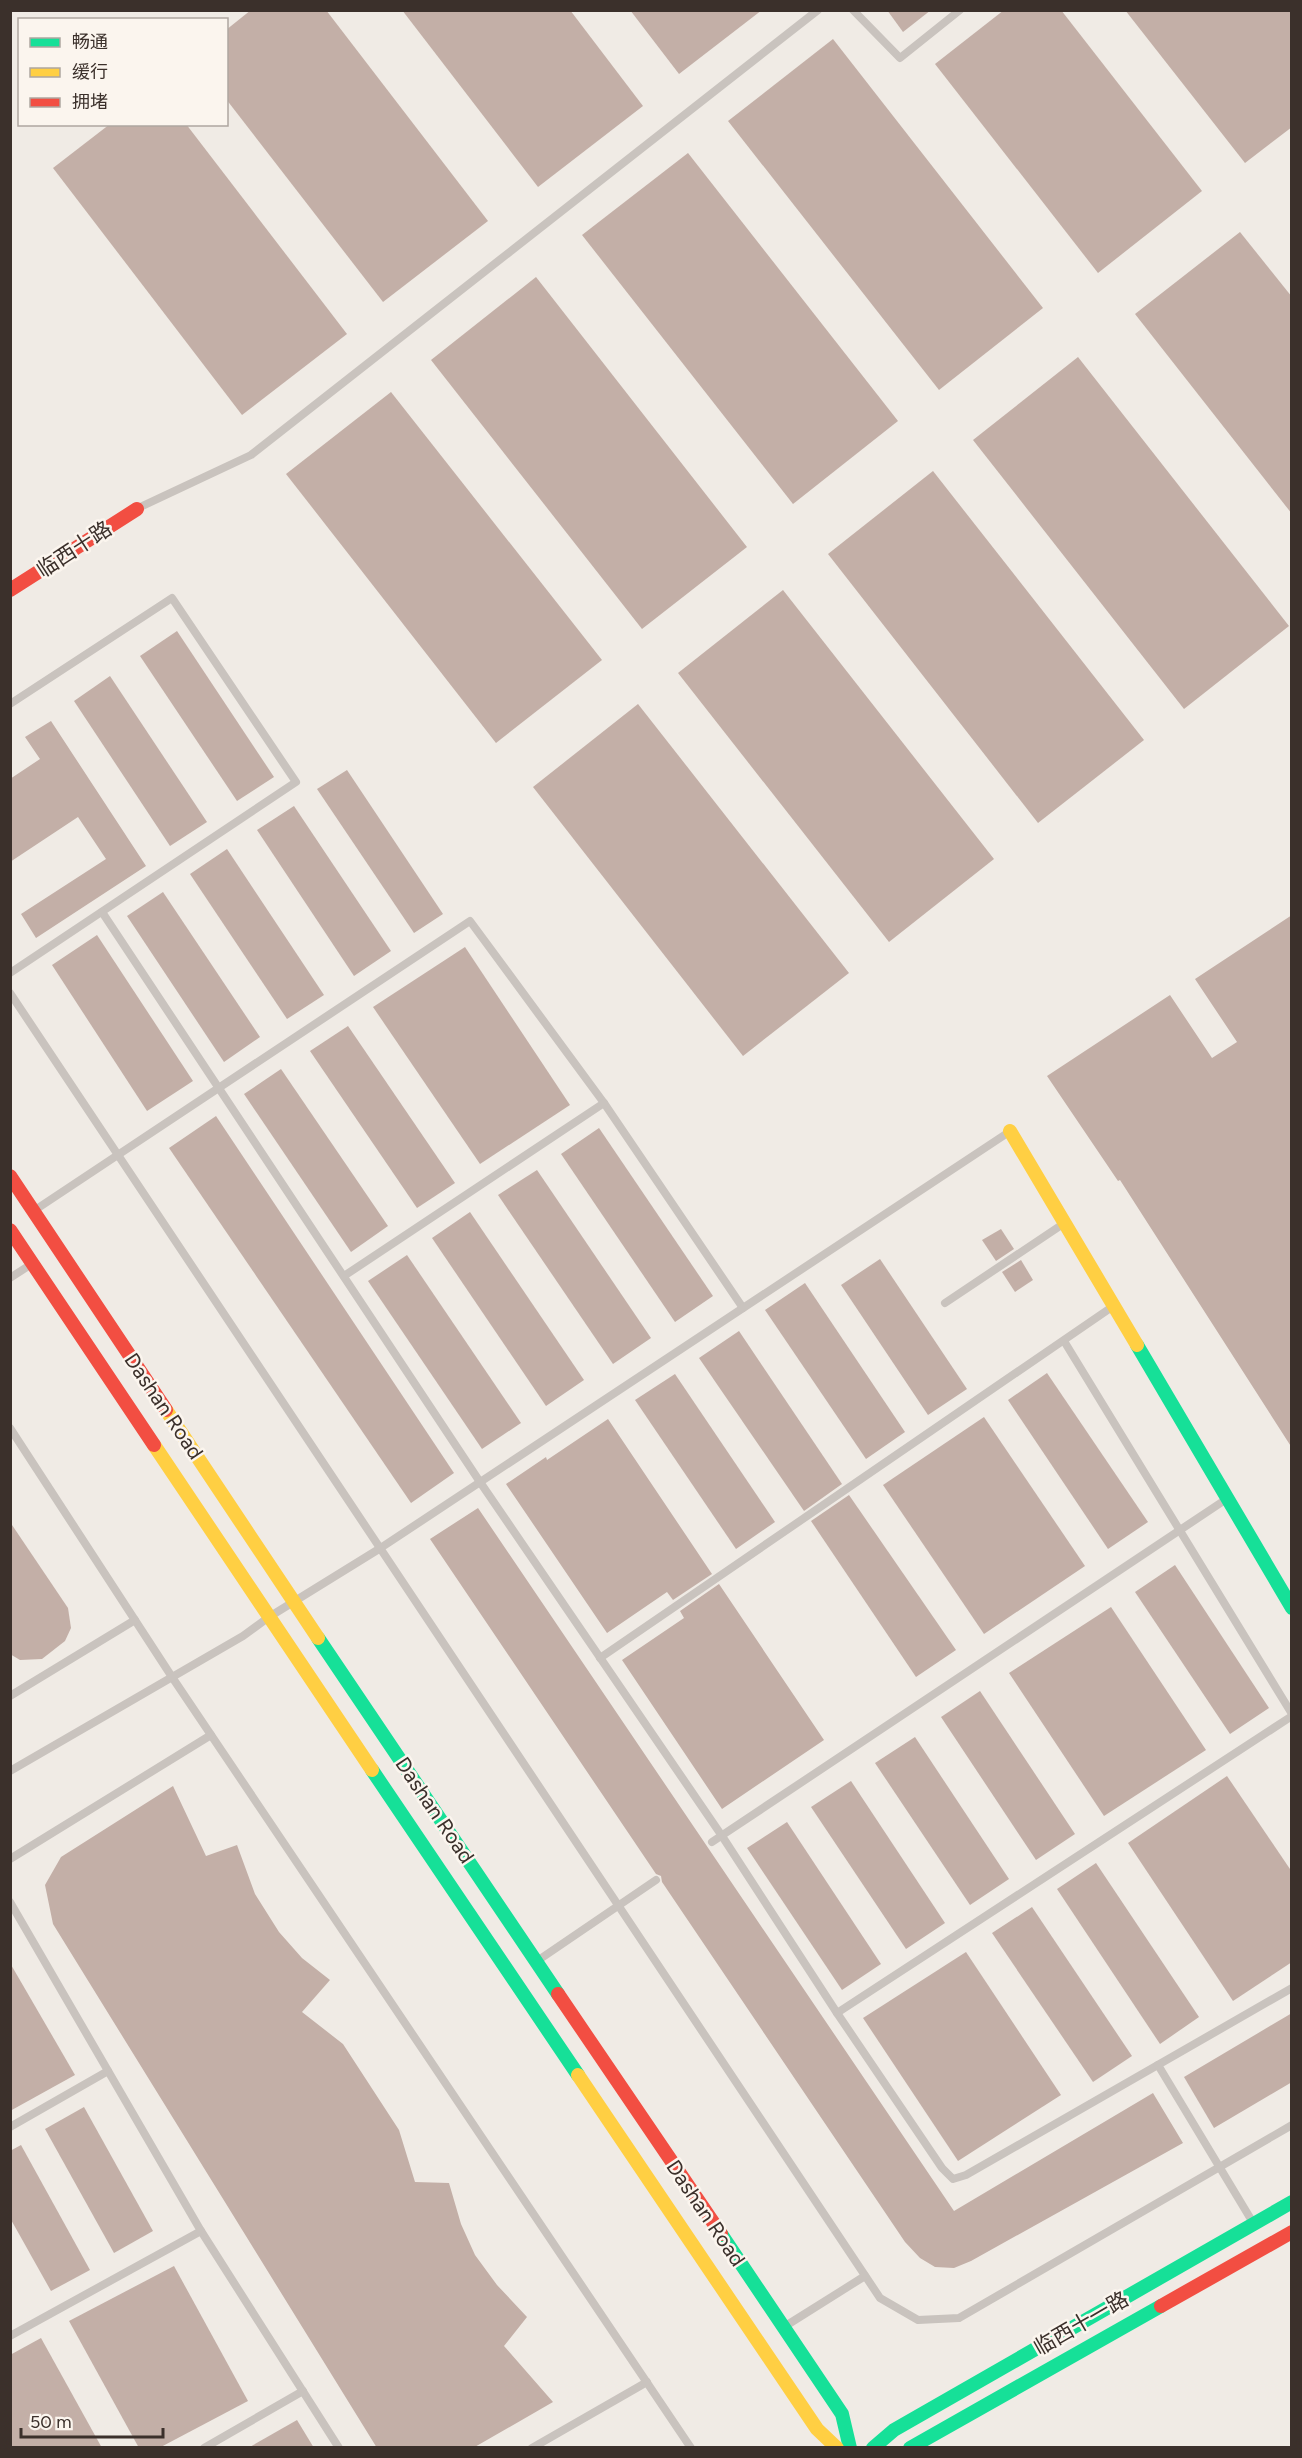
<svg xmlns="http://www.w3.org/2000/svg" width="1302" height="2458" font-family="Figtree,'Noto Sans SC',sans-serif">
  <style>
    .building { fill: #c3afa7 }
    .lines { fill: none; stroke-linecap: round; stroke-linejoin: round }
    .lane { stroke: #c9c3be; stroke-width: 8 }
    .fast { stroke: #16e098; stroke-width: 14 }
    .slow { stroke: #ffcf43; stroke-width: 14 }
    .jam { stroke: #f24e42; stroke-width: 14 }
    .labels { text-anchor: middle; dominant-baseline: central; stroke-width: 5; stroke-linejoin: round; paint-order: stroke }
    .street-label { font-size: 21px; fill: #3b302b; stroke: #fbf5ee }
  </style>
  <rect width="100%" height="100%" fill="#f0ebe5"/>
  <!-- building -->
  <g class="building">
    <path d="M251 10H326L488 221 383 302 226 99V30Z"/>
    <path d="M402 10H570L643 106 538 187Z"/>
    <path d="M630 10H762L679 74Z"/>
    <path d="M887 10H931L903 32Z"/>
    <path d="M1004 10H1061L1202 191 1098 273 935 64Z"/>
    <path d="M1125 10H1292V127L1245 163Z"/>
    <path d="M833 39 1043 308 939 390 728 121Z"/>
    <path d="M110 124H186L347 334 242 415 53 168Z"/>
    <path d="M688 153 898 421 793 504 582 235Z"/>
    <path d="M1240 232 1292 297V514L1135 314Z"/>
    <path d="M536 277 747 547 642 629 431 360Z"/>
    <path d="M1078 357 1289 626 1184 709 973 440Z"/>
    <path d="M391 392 602 660 496 743 286 474Z"/>
    <path d="M933 471 1144 740 1038 823 828 554Z"/>
    <path d="M783 590 994 859 889 942 678 673Z"/>
    <path d="M177 631 274 777 237 801 140 656Z"/>
    <path d="M110 676 207 822 170 846 74 701Z"/>
    <path d="M638 704 849 973 743 1056 533 787Z"/>
    <path d="M51 721 146 866 36 938 21 914 106 859 78 817 10 862V779L40 759 25 737Z"/>
    <path d="M347 770 443 914 414 933 317 789Z"/>
    <path d="M294 806 391 951 354 976 257 830Z"/>
    <path d="M227 849 324 995 287 1019 190 874Z"/>
    <path d="M163 892 260 1037 224 1062 127 916Z"/>
    <path d="M1292 915V1448L1120 1180 1118 1181 1047 1076 1170 995 1212 1058 1237 1042 1195 979Z"/>
    <path d="M97 935 193 1081 147 1111 52 965Z"/>
    <path d="M465 947 570 1105 480 1164 373 1007Z"/>
    <path d="M348 1026 455 1183 417 1208 310 1051Z"/>
    <path d="M281 1069 388 1226 351 1252 244 1094Z"/>
    <path d="M216 1116 454 1473 411 1503 169 1148Z"/>
    <path d="M599 1128 713 1296 675 1322 561 1154Z"/>
    <path d="M537 1170 651 1338 613 1364 498 1195Z"/>
    <path d="M470 1212 584 1380 546 1406 432 1238Z"/>
    <path d="M1001 1229 1014 1249 996 1261 982 1240Z"/>
    <path d="M407 1255 521 1423 482 1449 368 1281Z"/>
    <path d="M880 1259 967 1389 928 1415 841 1285Z"/>
    <path d="M1021 1260 1033 1280 1015 1292 1002 1272Z"/>
    <path d="M805 1283 905 1432 866 1459 765 1310Z"/>
    <path d="M739 1331 842 1484 804 1511 699 1358Z"/>
    <path d="M1047 1373 1148 1522 1108 1549 1008 1400Z"/>
    <path d="M675 1374 775 1522 736 1549 635 1400Z"/>
    <path d="M984 1417 1085 1566 984 1634 883 1485Z"/>
    <path d="M608 1419 712 1574 673 1600 667 1592 607 1633 506 1484 546 1457 547 1460Z"/>
    <path d="M849 1495 956 1650 916 1677 811 1521Z"/>
    <path d="M478 1508 954 2211 1153 2093 1183 2143 971 2261 954 2268 935 2267 920 2258 905 2242 662 1882 661 1876 656 1874 430 1539Z"/>
    <path d="M10 1522 68 1608 71 1628 65 1641 42 1659 20 1660 10 1654Z"/>
    <path d="M1175 1565 1269 1708 1230 1734 1135 1592Z"/>
    <path d="M719 1584 824 1740 722 1809 622 1660 684 1618 680 1611Z"/>
    <path d="M1111 1607 1206 1750 1104 1816 1009 1673Z"/>
    <path d="M980 1691 1075 1834 1036 1860 941 1717Z"/>
    <path d="M915 1737 1009 1879 970 1905 875 1763Z"/>
    <path d="M1227 1776 1292 1872V1962L1233 2001 1128 1843Z"/>
    <path d="M851 1781 945 1923 906 1949 811 1807Z"/>
    <path d="M173 1786 206 1856 237 1845 255 1894 279 1932 302 1958 330 1980 302 2012 343 2044 399 2130 415 2182 449 2183 461 2224 475 2255 497 2285 527 2317 504 2346 553 2402 473 2448H377L53 1924 45 1885 61 1857Z"/>
    <path d="M787 1822 881 1964 842 1990 747 1848Z"/>
    <path d="M1096 1863 1199 2017 1160 2044 1057 1889Z"/>
    <path d="M1032 1907 1132 2056 1093 2082 992 1933Z"/>
    <path d="M966 1952 1061 2095 958 2161 863 2018Z"/>
    <path d="M10 1963 75 2075 10 2111Z"/>
    <path d="M1292 2013V2082L1214 2128 1184 2077Z"/>
    <path d="M84 2107 153 2231 114 2253 45 2129Z"/>
    <path d="M21 2145 90 2270 51 2291 10 2218V2151Z"/>
    <path d="M174 2266 248 2401 159 2448H139L69 2321Z"/>
    <path d="M41 2338 102 2448H10V2355Z"/>
    <path d="M297 2420 314 2448H248Z"/>
  </g>
  <g class="lines">
    <!-- lane -->
    <g class="lane">
      <path d="M853 10 900 58 960 10"/>
      <path d="M138 508 251 455 818 10"/>
      <path d="M10 704 172 598 296 782 10 973"/>
      <path d="M102 912 480 1482 722 1836 837 2013 942 2168 953 2179 966 2175 1292 1988"/>
      <path d="M10 993 880 2298 918 2320 959 2318 1292 2125"/>
      <path d="M35 1210 470 921 604 1103 743 1308"/>
      <path d="M344 1276 604 1103"/>
      <path d="M10 1278 30 1265"/>
      <path d="M945 1303 1063 1224"/>
      <path d="M1064 1341 1292 1714"/>
      <path d="M10 1428 172 1677 691 2448"/>
      <path d="M600 1658 1112 1307"/>
      <path d="M10 1696 135 1620"/>
      <path d="M10 1771 243 1636 269 1617 379 1549 1009 1132"/>
      <path d="M712 1842 1225 1500"/>
      <path d="M10 1859 211 1735"/>
      <path d="M10 1902 201 2231 339 2448"/>
      <path d="M540 1959 656 1880"/>
      <path d="M837 2013 1292 1716"/>
      <path d="M1158 2065 1252 2221"/>
      <path d="M10 2127 108 2071"/>
      <path d="M787 2325 865 2276"/>
      <path d="M10 2336 201 2231"/>
      <path d="M204 2448 303 2391"/>
      <path d="M532 2448 647 2382"/>
    </g>
    <!-- fast -->
    <g class="fast">
      <path d="M1137 1345 1292 1608"/>
      <path d="M318 1638 558 1994"/>
      <path d="M372 1770 578 2075"/>
      <path d="M721 2234 842 2414 850 2448"/>
      <path d="M873 2448 894 2430 1292 2202"/>
      <path d="M910 2448 1161 2306"/>
    </g>
    <!-- slow -->
    <g class="slow">
      <path d="M1010 1131 1137 1345"/>
      <path d="M166 1410 318 1638"/>
      <path d="M154 1445 372 1770"/>
      <path d="M578 2075 817 2429 837 2448"/>
    </g>
    <!-- jam -->
    <g class="jam">
      <path d="M10 590 137 509"/>
      <path d="M10 1176 166 1410"/>
      <path d="M10 1230 154 1445"/>
      <path d="M558 1994 721 2234"/>
      <path d="M1161 2306 1292 2232"/>
    </g>
  </g>
  <g class="labels">
    <!-- street labels -->
    <g class="street-label">
      <text transform="translate(74 549) rotate(-33)">临西十路</text>
      <text transform="translate(164 1406) rotate(56)">Dashan Road</text>
      <text transform="translate(435 1810) rotate(56)">Dashan Road</text>
      <text transform="translate(706 2213) rotate(56)">Dashan Road</text>
      <text transform="translate(1081 2323) rotate(-30)">临西十一路</text>
    </g>
  </g>
  <!-- border -->
  <rect width="1302" height="2458" fill="none" stroke="#3b302b" stroke-width="24"/>
  <!-- legend -->
  <rect x="18" y="18" width="210" height="108" fill="#fbf5ee" stroke="#aea6a0" stroke-width="1.5"/>
  <rect x="30" y="38" width="30" height="9" fill="#16e098" stroke="#aea6a0" stroke-width="1.5"/>
  <text x="72" y="48" font-size="18" fill="#3b302b">畅通</text>
  <rect x="30" y="68" width="30" height="9" fill="#ffcf43" stroke="#aea6a0" stroke-width="1.5"/>
  <text x="72" y="78" font-size="18" fill="#3b302b">缓行</text>
  <rect x="30" y="98" width="30" height="9" fill="#f24e42" stroke="#aea6a0" stroke-width="1.5"/>
  <text x="72" y="108" font-size="18" fill="#3b302b">拥堵</text>
  <!-- scale -->
  <path d="M21 2428v9h142v-9" fill="none" stroke="#3b302b" stroke-width="3"/>
  <text x="30" y="2428" font-size="18" fill="#3b302b" stroke="#fbf5ee" stroke-width="4.5" paint-order="stroke">50 m</text>
</svg>
